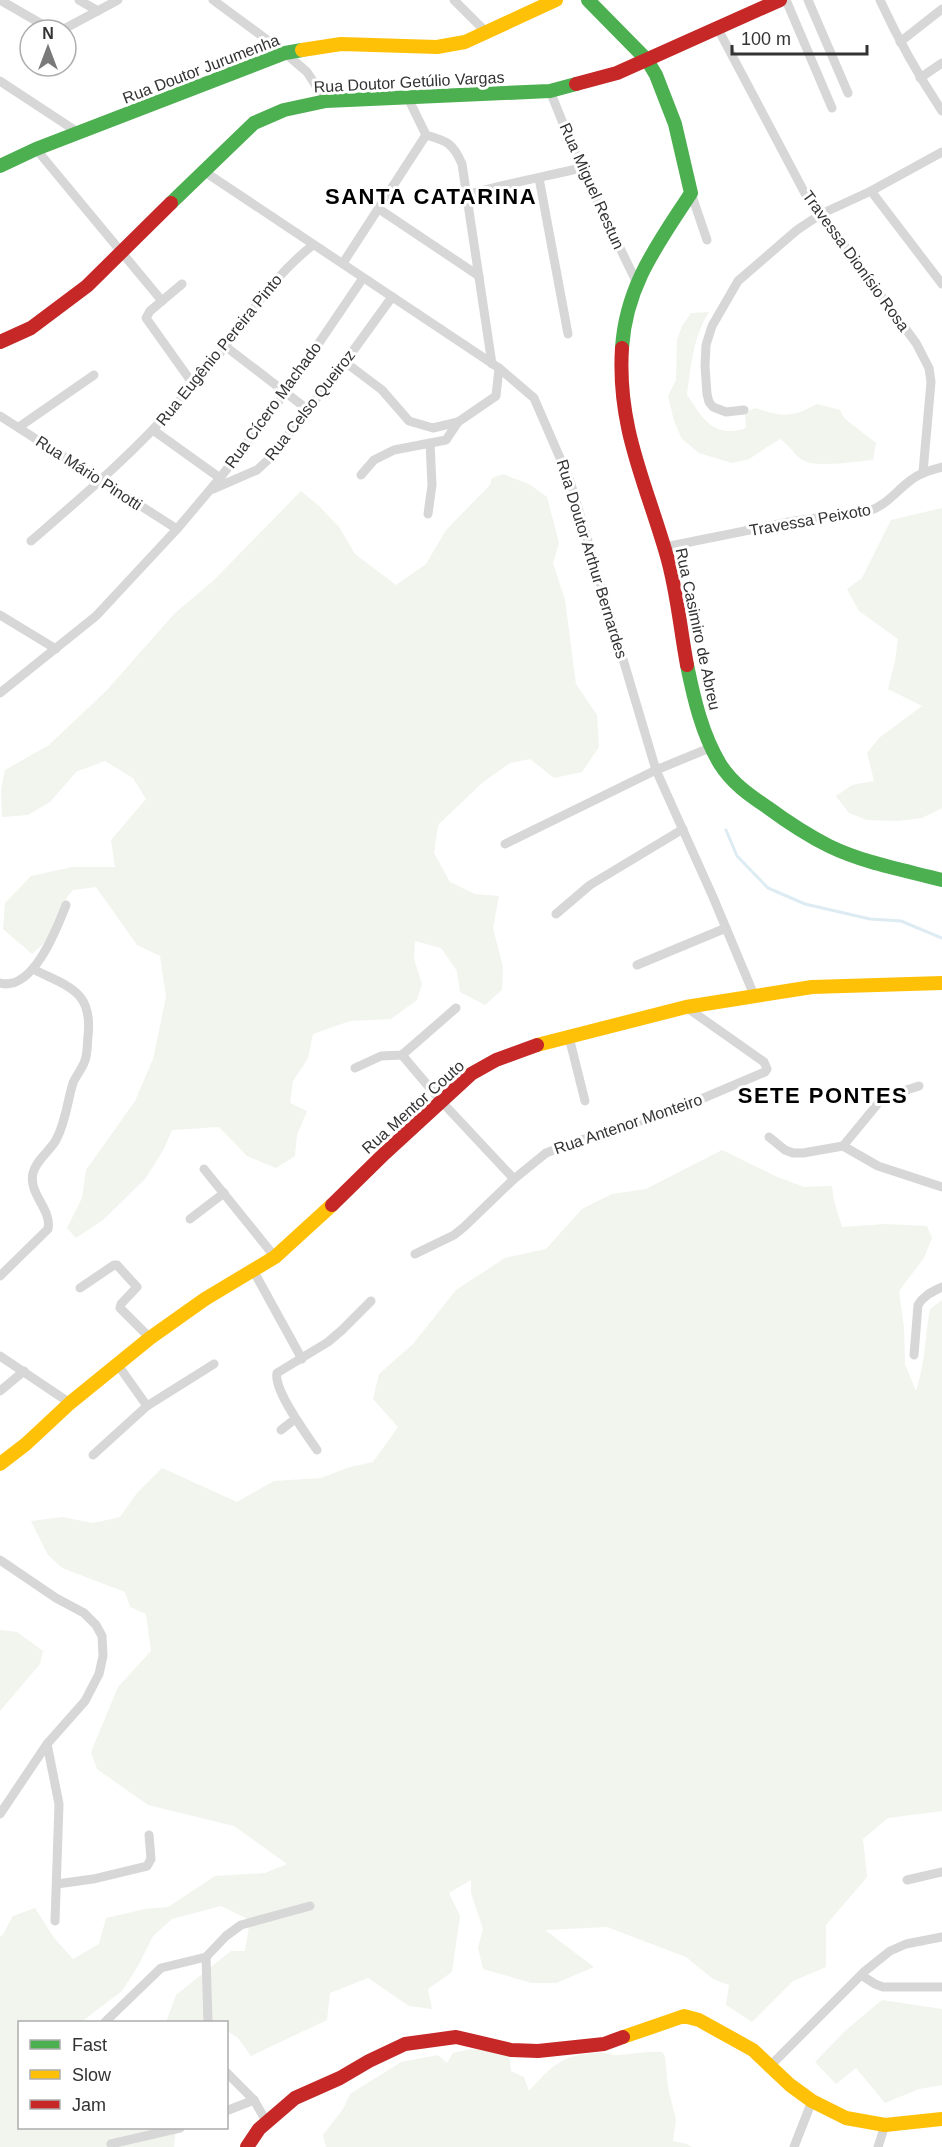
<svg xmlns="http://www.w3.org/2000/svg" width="942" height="2147" font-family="Arial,sans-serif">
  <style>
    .green { fill: #f1f5ed }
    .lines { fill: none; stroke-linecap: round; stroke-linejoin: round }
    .stream { stroke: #ddebf3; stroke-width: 3 }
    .street { stroke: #d7d7d7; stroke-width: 9 }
    .fast { stroke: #4caf50; stroke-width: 14 }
    .slow { stroke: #ffc107; stroke-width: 14 }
    .jam { stroke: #c62828; stroke-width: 14 }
    .labels { text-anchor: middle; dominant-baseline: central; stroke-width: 6; stroke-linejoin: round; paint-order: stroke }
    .street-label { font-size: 16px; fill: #333; stroke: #fff }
    .district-label { font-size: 22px; font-weight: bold; letter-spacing: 1.5px; fill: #000; stroke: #fff }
  </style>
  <rect width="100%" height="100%" fill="#fff"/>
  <!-- green -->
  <g class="green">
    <path d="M709 312C693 337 691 366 687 395 703 419 714 439 746 428L745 413 755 408C783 417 791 418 817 404L840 410 844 418 876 443 873 460C857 461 813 469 801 459 793 453 789 445 780 439L749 459 732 463 699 453 682 439 674 421 668 396 676 380 677 340 682 326 691 313Z"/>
    <path d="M503 474 529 484 547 497 559 543 553 563 565 600 576 684 597 715 599 747 582 772 554 778 530 759 510 763 482 783 438 825 434 853 450 882 475 894 499 896 493 928 503 967 502 990 485 1005 460 992 457 971 441 948 415 941 414 959 422 984 417 1000 391 1019 350 1021 313 1034 308 1058 293 1081 290 1103 307 1111 297 1135 295 1156 276 1168 247 1156 219 1127 172 1130 164 1149 145 1179 103 1220 76 1238 67 1228 82 1198 86 1170 135 1101 153 1059 166 997 160 956 137 945 96 887 73 890 67 897 50 938 32 954 3 929 5 903 31 876 72 867H115L111 840 146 799 133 778 105 761 76 772 50 802 28 815 2 817 1 790 5 770 49 745 107 690 175 613 213 581 301 491 319 506 339 527 355 554 396 585 426 564 446 530 490 485 492 478Z"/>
    <path d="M942 508V808L922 818 898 821 867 820 849 813 836 796 852 785 874 781 867 753 879 738 922 706 888 689 895 661 898 639 859 611 847 589 862 578 891 520Z"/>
    <path d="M722 1150 775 1176 804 1187 832 1186 834 1201 842 1227 885 1224 927 1226 932 1238 924 1258 899 1291 904 1328 905 1364 916 1391C925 1365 925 1336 930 1309L942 1300V1811L888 1818 863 1839 867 1877 826 1925V1967L793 1981 752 2022 726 2005 729 1985 713 1979 686 1957 607 1927 545 1930 594 1967 556 1983H532L483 1969 478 1948 483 1929 471 1893V1880L449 1893 460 1916 452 1972 428 1989 432 2009 409 2006 368 1978 330 1993 327 2020 251 2056 238 2038 227 2031 226 2022H213L207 2019 190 2022H166L176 1995 231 1951H245L250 1920 221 1906 172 1919 153 1936 138 1966 122 1991 81 2022H20V2128H176L174 2147H0V1936H2L13 1916 35 1908 54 1938 73 1959 99 1944 106 1918 145 1909 168 1907 215 1876 265 1873 287 1864 234 1826 148 1805 97 1769 91 1752 118 1687 151 1651 146 1614 130 1607 125 1592 62 1568 48 1555 31 1521 62 1517 93 1523 120 1517 137 1493 162 1468 237 1502 274 1481 321 1478 350 1467 373 1462 398 1427 373 1399 379 1374 413 1344 456 1290 505 1258 546 1249 582 1209 612 1194 646 1189Z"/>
    <path d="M0 1630 17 1632 43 1651 40 1664 0 1711Z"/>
    <path d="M882 2000 942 2009V2085L919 2089 885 2103 856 2068 836 2084 815 2062 845 2031Z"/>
    <path d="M471 2049 509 2054 511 2071 524 2077 529 2091C552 2066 561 2055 596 2053 604 2052 612 2056 620 2055 634 2054 647 2051 662 2052L665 2056 668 2088 676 2120 673 2141 687 2144 692 2147H326L323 2135 343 2109 350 2094 401 2062 438 2055 447 2063 453 2053Z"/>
  </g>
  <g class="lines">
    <!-- stream -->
    <path class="stream" d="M726 830 737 856 768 888 805 904 870 919 901 921 942 938"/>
    <!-- street -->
    <g class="street">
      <path d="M0 0 52 30"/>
      <path d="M79 0 98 11"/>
      <path d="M213 0 285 53 307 72 326 101"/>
      <path d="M454 0 487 33"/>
      <path d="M786 0 832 108"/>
      <path d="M808 0 848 93"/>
      <path d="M880 0C898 39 918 75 942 111"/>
      <path d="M718 29 809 201 821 214 916 343 929 368 931 382 923 472"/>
      <path d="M62 30 118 0"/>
      <path d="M900 42 942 9"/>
      <path d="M920 78 942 63"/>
      <path d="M0 81 79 133"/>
      <path d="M550 91 581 168 636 281"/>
      <path d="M426 135C447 141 453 143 462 164L492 364"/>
      <path d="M36 149 162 301"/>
      <path d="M202 170 499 368 534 398 570 481 656 770 713 897 754 995"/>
      <path d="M539 178 568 334"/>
      <path d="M871 191 942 284"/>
      <path d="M691 193 707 240"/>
      <path d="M466 195C504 184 543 177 581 168"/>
      <path d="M379 209 479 276"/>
      <path d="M343 263 426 135 408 98"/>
      <path d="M182 284 150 311 146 318 193 384"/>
      <path d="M225 346 307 409"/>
      <path d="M345 362 382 390 409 421 433 428 458 422 496 396 499 368"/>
      <path d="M744 410 726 412 713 407 709 402 707 394 705 366 706 345 712 326 738 281 797 230 821 214 871 191 942 152"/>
      <path d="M0 416 177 529"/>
      <path d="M19 427 94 375"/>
      <path d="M153 430 220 478"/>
      <path d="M361 475 374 460 394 450 446 440 458 422"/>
      <path d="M213 489 257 470 270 458 345 362 392 297"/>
      <path d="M428 514 432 485 430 443"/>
      <path d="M31 541C83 496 135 452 180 400 196 382 212 364 227 344 254 308 277 273 313 245"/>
      <path d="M665 547 794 521 869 511C887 505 896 491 911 480 920 473 931 470 942 467"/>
      <path d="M0 615 56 649"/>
      <path d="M0 693 96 616 177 529 220 478 285 393 363 278"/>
      <path d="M505 844 656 770 712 747"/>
      <path d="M556 914 590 885 683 829"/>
      <path d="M637 965 726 928"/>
      <path d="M0 983C33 992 57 928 66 905"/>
      <path d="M569 1037 585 1101"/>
      <path d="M402 1055 441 1101 514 1179"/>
      <path d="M355 1068 381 1056 402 1055 456 1008"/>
      <path d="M769 1137 785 1150 793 1153H803L843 1146 878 1166 942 1187"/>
      <path d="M843 1146 880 1101 888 1096 919 1086"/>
      <path d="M204 1169 275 1257"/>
      <path d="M190 1219 224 1193"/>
      <path d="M415 1254 454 1235 464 1227 514 1179 546 1153 572 1143 680 1108 765 1072 767 1069 764 1062 686 1007"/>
      <path d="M253 1270 302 1359"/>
      <path d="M0 1276 48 1229C52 1209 28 1194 33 1173 36 1160 50 1151 56 1140 66 1122 67 1102 73 1083 76 1076 81 1070 84 1063 88 1055 87 1044 88 1036 93 990 68 987 33 969"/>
      <path d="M80 1288 114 1265H117L137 1287 121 1304 120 1308 150 1338"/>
      <path d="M914 1355 918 1305C924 1295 932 1292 942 1287"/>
      <path d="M0 1356 70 1403"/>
      <path d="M118 1365 147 1406"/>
      <path d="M0 1391 24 1371"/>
      <path d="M281 1430 295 1419"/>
      <path d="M317 1450C307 1435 273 1390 277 1373L328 1342 342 1330 371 1301"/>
      <path d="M93 1455 147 1406 214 1364"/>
      <path d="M0 1560 56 1598 84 1613 96 1625 102 1636 103 1656 99 1674 85 1701 47 1744 0 1814"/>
      <path d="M47 1744 59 1804 55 1921"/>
      <path d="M907 1880 942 1872"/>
      <path d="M57 1884 93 1879 147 1866 151 1859 149 1835"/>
      <path d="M206 1957 208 2022"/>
      <path d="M861 1975 875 1984 883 1987H942"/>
      <path d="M105 2022 161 1968 206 1957 226 1936 241 1925 310 1906"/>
      <path d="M771 2065 865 1971 890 1951 906 1944 942 1937"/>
      <path d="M226 2072 254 2100 266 2121"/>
      <path d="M226 2111 254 2100"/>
      <path d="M111 2144 180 2128"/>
      <path d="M794 2147 812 2101"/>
      <path d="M878 2147 885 2125"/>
    </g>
    <!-- fast -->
    <g class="fast">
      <path d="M588 0 647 60 656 75 675 124 691 193C658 244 626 285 622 348"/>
      <path d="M0 166 36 149 285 53 302 50"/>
      <path d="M171 203 254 123 284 110 326 101 550 91 576 84"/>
      <path d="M687 665C694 699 702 734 720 764 732 783 749 795 767 807 786 821 807 835 829 846 864 863 904 870 942 880"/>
    </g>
    <!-- slow -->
    <g class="slow">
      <path d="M302 50 341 44 437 47 465 42 556 0"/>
      <path d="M537 1045 686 1007 812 987 942 983"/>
      <path d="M0 1464 26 1444 70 1403 150 1338 205 1299 275 1257 332 1205"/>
      <path d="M623 2037 684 2016 699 2020 753 2050 790 2085 812 2101 846 2118 885 2125 942 2119"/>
    </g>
    <!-- jam -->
    <g class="jam">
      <path d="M576 84 617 73 780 0"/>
      <path d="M0 342 31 328 87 286 171 203"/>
      <path d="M622 348C617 426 645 481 666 553 677 589 680 628 687 665"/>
      <path d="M332 1205 385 1153 471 1074 496 1060 537 1045"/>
      <path d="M247 2147 259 2129 295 2098 340 2078 369 2061 405 2044 456 2037 511 2050 538 2051 604 2044 623 2037"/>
    </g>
  </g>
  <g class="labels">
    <!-- street labels -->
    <g class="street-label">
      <text transform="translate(201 69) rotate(-21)">Rua Doutor Jurumenha</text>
      <text transform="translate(409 82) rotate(-3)">Rua Doutor Getúlio Vargas</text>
      <text transform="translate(592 186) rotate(66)">Rua Miguel Restun</text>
      <text transform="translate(856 261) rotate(54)">Travessa Dionísio Rosa</text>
      <text transform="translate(219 350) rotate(-51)">Rua Eugênio Pereira Pinto</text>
      <text transform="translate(273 405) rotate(-54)">Rua Cícero Machado</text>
      <text transform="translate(310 405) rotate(-52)">Rua Celso Queiroz</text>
      <text transform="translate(89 473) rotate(33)">Rua Mário Pinotti</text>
      <text transform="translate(810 520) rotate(-10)">Travessa Peixoto</text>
      <text transform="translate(592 559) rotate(73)">Rua Doutor Arthur Bernardes</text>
      <text transform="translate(698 629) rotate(78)">Rua Casimiro de Abreu</text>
      <text transform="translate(413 1107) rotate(-42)">Rua Mentor Couto</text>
      <text transform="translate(628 1124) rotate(-19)">Rua Antenor Monteiro</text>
    </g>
    <!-- district labels -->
    <g class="district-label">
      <text x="431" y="196">SANTA CATARINA</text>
      <text x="823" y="1095">SETE PONTES</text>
    </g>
  </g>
  <!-- legend -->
  <rect x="18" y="2021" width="210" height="108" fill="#ffffff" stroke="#adadad" stroke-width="1.5"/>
  <rect x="30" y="2040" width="30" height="9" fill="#4caf50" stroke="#adadad" stroke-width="1.5"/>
  <text x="72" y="2051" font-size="18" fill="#333333">Fast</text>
  <rect x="30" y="2070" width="30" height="9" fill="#ffc107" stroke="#adadad" stroke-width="1.5"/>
  <text x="72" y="2081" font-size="18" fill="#333333">Slow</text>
  <rect x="30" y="2100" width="30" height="9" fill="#c62828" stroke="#adadad" stroke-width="1.5"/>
  <text x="72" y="2111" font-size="18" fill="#333333">Jam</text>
  <!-- north arrow -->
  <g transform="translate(48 48)"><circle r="28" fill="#ffffff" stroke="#adadad" stroke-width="1.5"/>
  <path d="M0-4.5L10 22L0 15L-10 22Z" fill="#7a7a7a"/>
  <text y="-9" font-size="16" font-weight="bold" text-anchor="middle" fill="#333333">N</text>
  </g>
  <!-- scale -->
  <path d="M732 45v9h135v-9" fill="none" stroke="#333333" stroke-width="3"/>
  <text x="741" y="45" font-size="18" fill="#333333" stroke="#ffffff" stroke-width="4.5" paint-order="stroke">100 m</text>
</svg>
